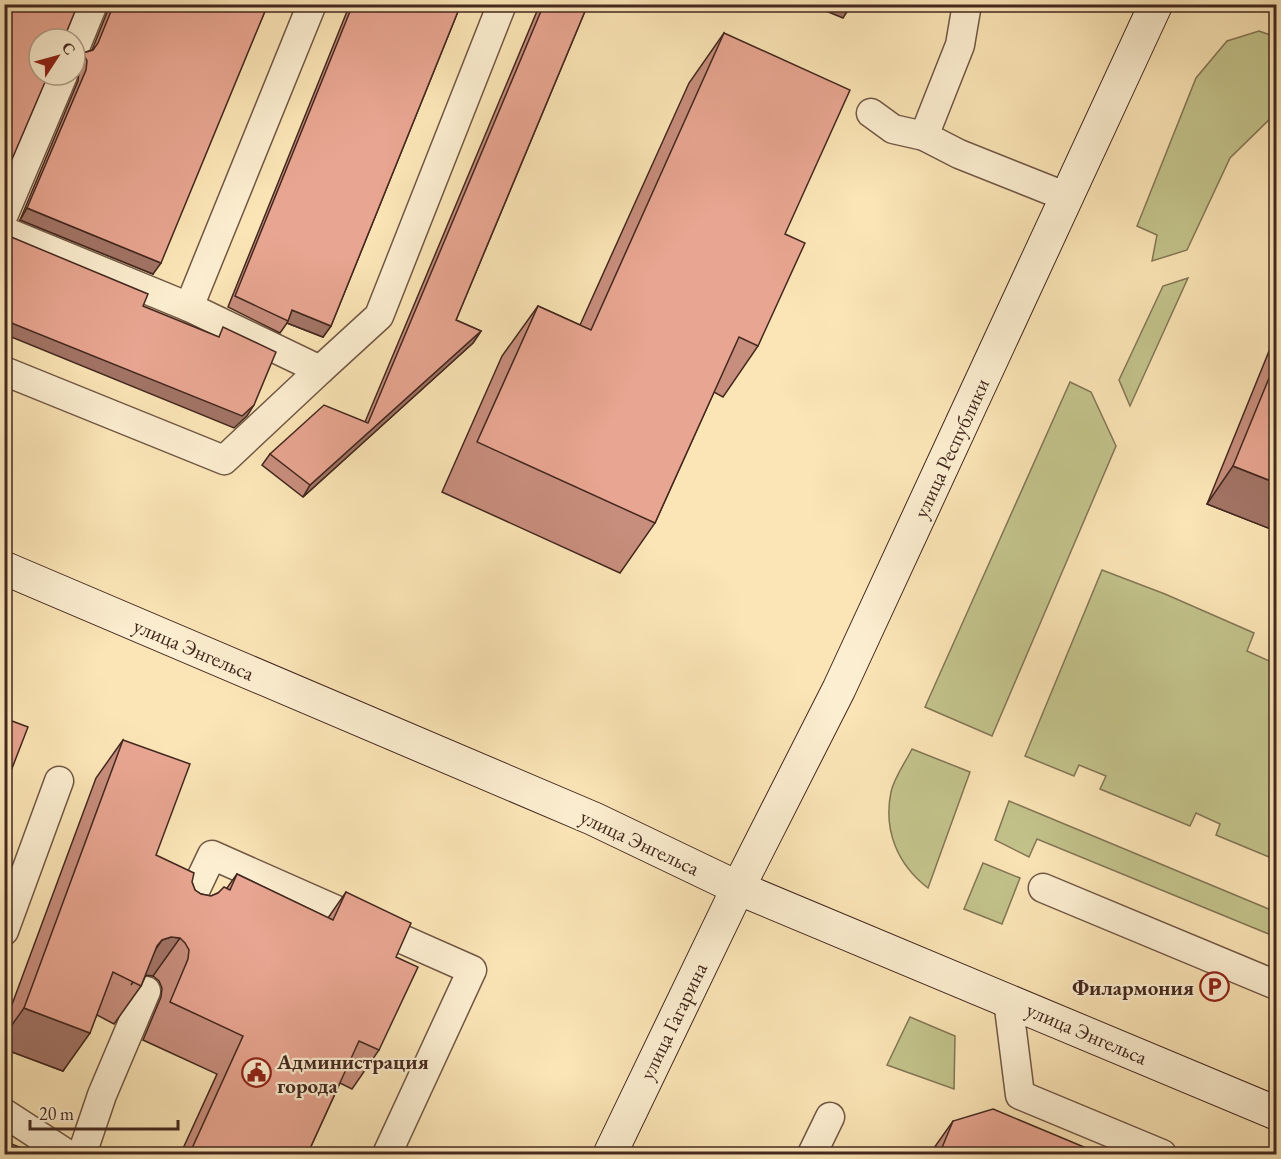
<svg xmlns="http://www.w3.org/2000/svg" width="1281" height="1159" font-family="'EB Garamond',serif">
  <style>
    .green { fill: #c3c38b; stroke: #837655; stroke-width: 1.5 }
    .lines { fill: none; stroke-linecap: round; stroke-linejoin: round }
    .service-casing { stroke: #715745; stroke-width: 31 }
    .secondary-casing { stroke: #43281f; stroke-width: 35 }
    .service { stroke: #fceed0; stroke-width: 28 }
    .secondary { stroke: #fceed0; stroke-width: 33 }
    .wall { fill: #c88e7d; stroke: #43281f; stroke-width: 1.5 }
    .shaded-wall { fill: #a27466; stroke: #43281f; stroke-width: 1.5 }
    .building { fill: #e8a591; stroke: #43281f; stroke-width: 1.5 }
    .labels { text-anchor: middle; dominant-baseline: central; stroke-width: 4.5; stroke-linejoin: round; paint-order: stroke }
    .street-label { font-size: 21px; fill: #43281f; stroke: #fceed0 }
    .poi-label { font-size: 21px; font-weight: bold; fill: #43281f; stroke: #fceed0; text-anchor: end }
  </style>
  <rect width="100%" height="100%" fill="#fbe5b6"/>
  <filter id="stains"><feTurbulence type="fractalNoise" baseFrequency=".00333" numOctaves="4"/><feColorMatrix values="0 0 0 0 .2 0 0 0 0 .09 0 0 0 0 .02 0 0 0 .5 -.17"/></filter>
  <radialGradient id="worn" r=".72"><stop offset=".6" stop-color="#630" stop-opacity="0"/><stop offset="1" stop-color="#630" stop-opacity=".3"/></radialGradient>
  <!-- green -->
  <g class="green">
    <path d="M1259 31 1276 37V113L1230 158 1187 250 1152 261 1157 235 1137 226 1196 78 1227 41Z"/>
    <path d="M1188 278 1130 406 1119 380 1163 286Z"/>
    <path d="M1070 382 1091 392 1116 446 992 736 925 707Z"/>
    <path d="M1102 570 1165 594 1254 633 1247 651 1276 664V796L1274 803 1276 805V838L1269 857 1216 835 1220 824 1196 813 1190 826 1100 789 1106 776 1079 765 1074 776 1025 756Z"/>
    <path d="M912 749 970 772 928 888C898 865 883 831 891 792 894 778 905 763 912 749Z"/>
    <path d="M1009 801 1276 912V937L1037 839 1029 857 995 840Z"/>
    <path d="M983 863 1020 878 1002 924 964 909Z"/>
    <path d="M910 1017 955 1036 954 1089 887 1065Z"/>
  </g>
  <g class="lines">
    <defs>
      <g id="service">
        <path d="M75 48 93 4"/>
        <path d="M871 113 893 129 924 136 959 154 1067 197"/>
        <path d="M924 136 960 45 967 4"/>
        <path d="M4 214 63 75"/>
        <path d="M4 231 189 307 320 370 224 460 4 371"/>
        <path d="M189 307 312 4"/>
        <path d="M320 370 379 316 502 4"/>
        <path d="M1043 888 1276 985"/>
        <path d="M182 918 212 855 472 970 387 1154"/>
        <path d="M4 931 59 781"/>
        <path d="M1008 1000 1020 1095 1162 1154"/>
        <path d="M4 1113 67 1154"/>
        <path d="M82 1154 102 1095 146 991"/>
        <path d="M812 1154 830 1117"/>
      </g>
      <g id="secondary">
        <path d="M4 568 594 819 738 888 1276 1113"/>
        <path d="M610 1154 738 888 839 689 1156 4"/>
      </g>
    </defs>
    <!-- service casing -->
    <use href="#service" class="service-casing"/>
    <!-- secondary casing -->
    <use href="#secondary" class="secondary-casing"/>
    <!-- service -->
    <use href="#service" class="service"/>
    <!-- secondary -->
    <use href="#secondary" class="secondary"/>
  </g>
  <!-- wall -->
  <g class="wall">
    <path d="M109 4H268L153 274 20 220 78 81 79 72 75 64 83 53 92 50 108 10Z"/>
    <path d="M350 4H461L331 326 323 337 287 323 280 333 228 307Z"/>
    <path d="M540 4H588L456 320 481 331 473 343 303 497 262 465 270 454 365 422Z"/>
    <path d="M724 33 785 234 758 346 723 397 714 392 655 523 620 573 442 492 502 356 538 306 580 325 689 83Z"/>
    <path d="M1276 334V531L1207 504Z"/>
    <path d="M123 740 156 855 192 882 195 890 201 894 211 896 218 893 227 888 237 874 328 918 346 892 396 957 379 1050 352 1089 340 1083 307 1155H180L217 1074 143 1040 161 997 162 988 159 981 153 976 146 975 141 986 114 1024 97 1015 63 1071 4 1049V1026L96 778Z"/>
    <path d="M953 1121 1103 1155H929Z"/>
  </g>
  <!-- shaded-wall -->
  <g class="shaded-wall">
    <path d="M809 4H844L850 7 843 18Z"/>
    <path d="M27 208 161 263 153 274 20 220Z"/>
    <path d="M292 310 331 326 323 337 287 323Z"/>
    <path d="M4 320 254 405 247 416 234 428 4 334Z"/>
    <path d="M481 331 473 343 303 497 310 485Z"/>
    <path d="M1233 466 1276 483V531L1207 504Z"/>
    <path d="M171 937 180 938 153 976 145 975 136 978 131 985 162 940Z"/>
    <path d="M24 1008 90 1033 63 1071 4 1049V1036Z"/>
  </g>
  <!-- building -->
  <g class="building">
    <path d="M4 4H78L67 31V39H39V75H48L4 178Z"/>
    <path d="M114 4H268L161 263 27 208 86 70 87 61 83 53 93 50 98 43Z"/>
    <path d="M353 4H461L331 326 292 310 288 321 235 296Z"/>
    <path d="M544 4H588L456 320 481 331 310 485 270 454 324 405 368 423Z"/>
    <path d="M724 33 850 90 785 234 805 243 758 346 739 337 655 523 477 442 538 306 591 330Z"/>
    <path d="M4 234 148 294 143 306 219 337 223 327 276 352 254 405 242 416 4 320Z"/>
    <path d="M1276 361V483L1233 466Z"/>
    <path d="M4 718 28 727 4 789Z"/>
    <path d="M123 740 190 764 156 855 194 873 192 882 195 890 201 894 211 896 218 893 224 887 230 890 237 874 333 920 346 892 411 923 396 957 418 967 379 1050 359 1041 307 1155H189L243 1036 170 1002 188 959 189 950 185 943 180 938 171 937 162 940 157 946 141 986 113 972 90 1033 24 1008Z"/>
    <path d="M993 1109 1103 1155H939L953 1121Z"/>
    <path d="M4 1141 39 1155H4Z"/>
  </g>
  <!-- icons -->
  <defs>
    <symbol id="parking-ring" viewBox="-11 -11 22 22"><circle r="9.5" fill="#fceed0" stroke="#8f2418" stroke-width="1.5"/><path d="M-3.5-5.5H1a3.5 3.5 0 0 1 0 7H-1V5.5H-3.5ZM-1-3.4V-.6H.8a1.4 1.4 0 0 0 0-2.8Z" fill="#8f2418"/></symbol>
    <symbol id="civic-ring" viewBox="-11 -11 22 22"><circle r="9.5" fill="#fceed0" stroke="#8f2418" stroke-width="1.5"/><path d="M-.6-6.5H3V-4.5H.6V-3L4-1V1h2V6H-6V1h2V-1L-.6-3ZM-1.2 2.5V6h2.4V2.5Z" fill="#8f2418"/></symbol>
  </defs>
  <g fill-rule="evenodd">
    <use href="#parking-ring" x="1198" y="970" width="33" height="33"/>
    <use href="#civic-ring" x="240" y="1056" width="33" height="33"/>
  </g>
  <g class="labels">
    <!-- street labels -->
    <g class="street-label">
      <text transform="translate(951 448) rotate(-65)">улица Республики</text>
      <text transform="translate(194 649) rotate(23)">улица Энгельса</text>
      <text transform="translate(640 842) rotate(25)">улица Энгельса</text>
      <text transform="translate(673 1021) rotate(-64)">улица Гагарина</text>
      <text transform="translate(1087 1033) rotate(23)">улица Энгельса</text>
    </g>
    <!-- poi labels -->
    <g class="poi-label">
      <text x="1194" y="987">Филармония</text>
      <text x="277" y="1061" text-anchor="start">Администрация<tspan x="277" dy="24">города</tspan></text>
    </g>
  </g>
  <!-- margin -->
  <rect width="1281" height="1159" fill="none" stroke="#fbe5b6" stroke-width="24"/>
  <rect x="6" y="6" width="1269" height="1147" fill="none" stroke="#43281f" stroke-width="3"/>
  <rect x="12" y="12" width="1257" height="1135" fill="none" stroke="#43281f" stroke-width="1.5"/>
  <!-- north arrow -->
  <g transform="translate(57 57) rotate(54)"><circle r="28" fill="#fceed0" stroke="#b29f89" stroke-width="1.5"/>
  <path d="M0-4.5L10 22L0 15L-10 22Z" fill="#8f2418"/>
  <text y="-9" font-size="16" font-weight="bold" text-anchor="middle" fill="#43281f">С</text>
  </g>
  <!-- scale -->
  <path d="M30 1120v9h148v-9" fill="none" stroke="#43281f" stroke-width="3"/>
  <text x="39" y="1120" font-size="18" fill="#43281f" stroke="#fceed0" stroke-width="4.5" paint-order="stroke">20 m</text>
  <rect width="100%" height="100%" filter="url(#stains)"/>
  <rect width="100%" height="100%" fill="url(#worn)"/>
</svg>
